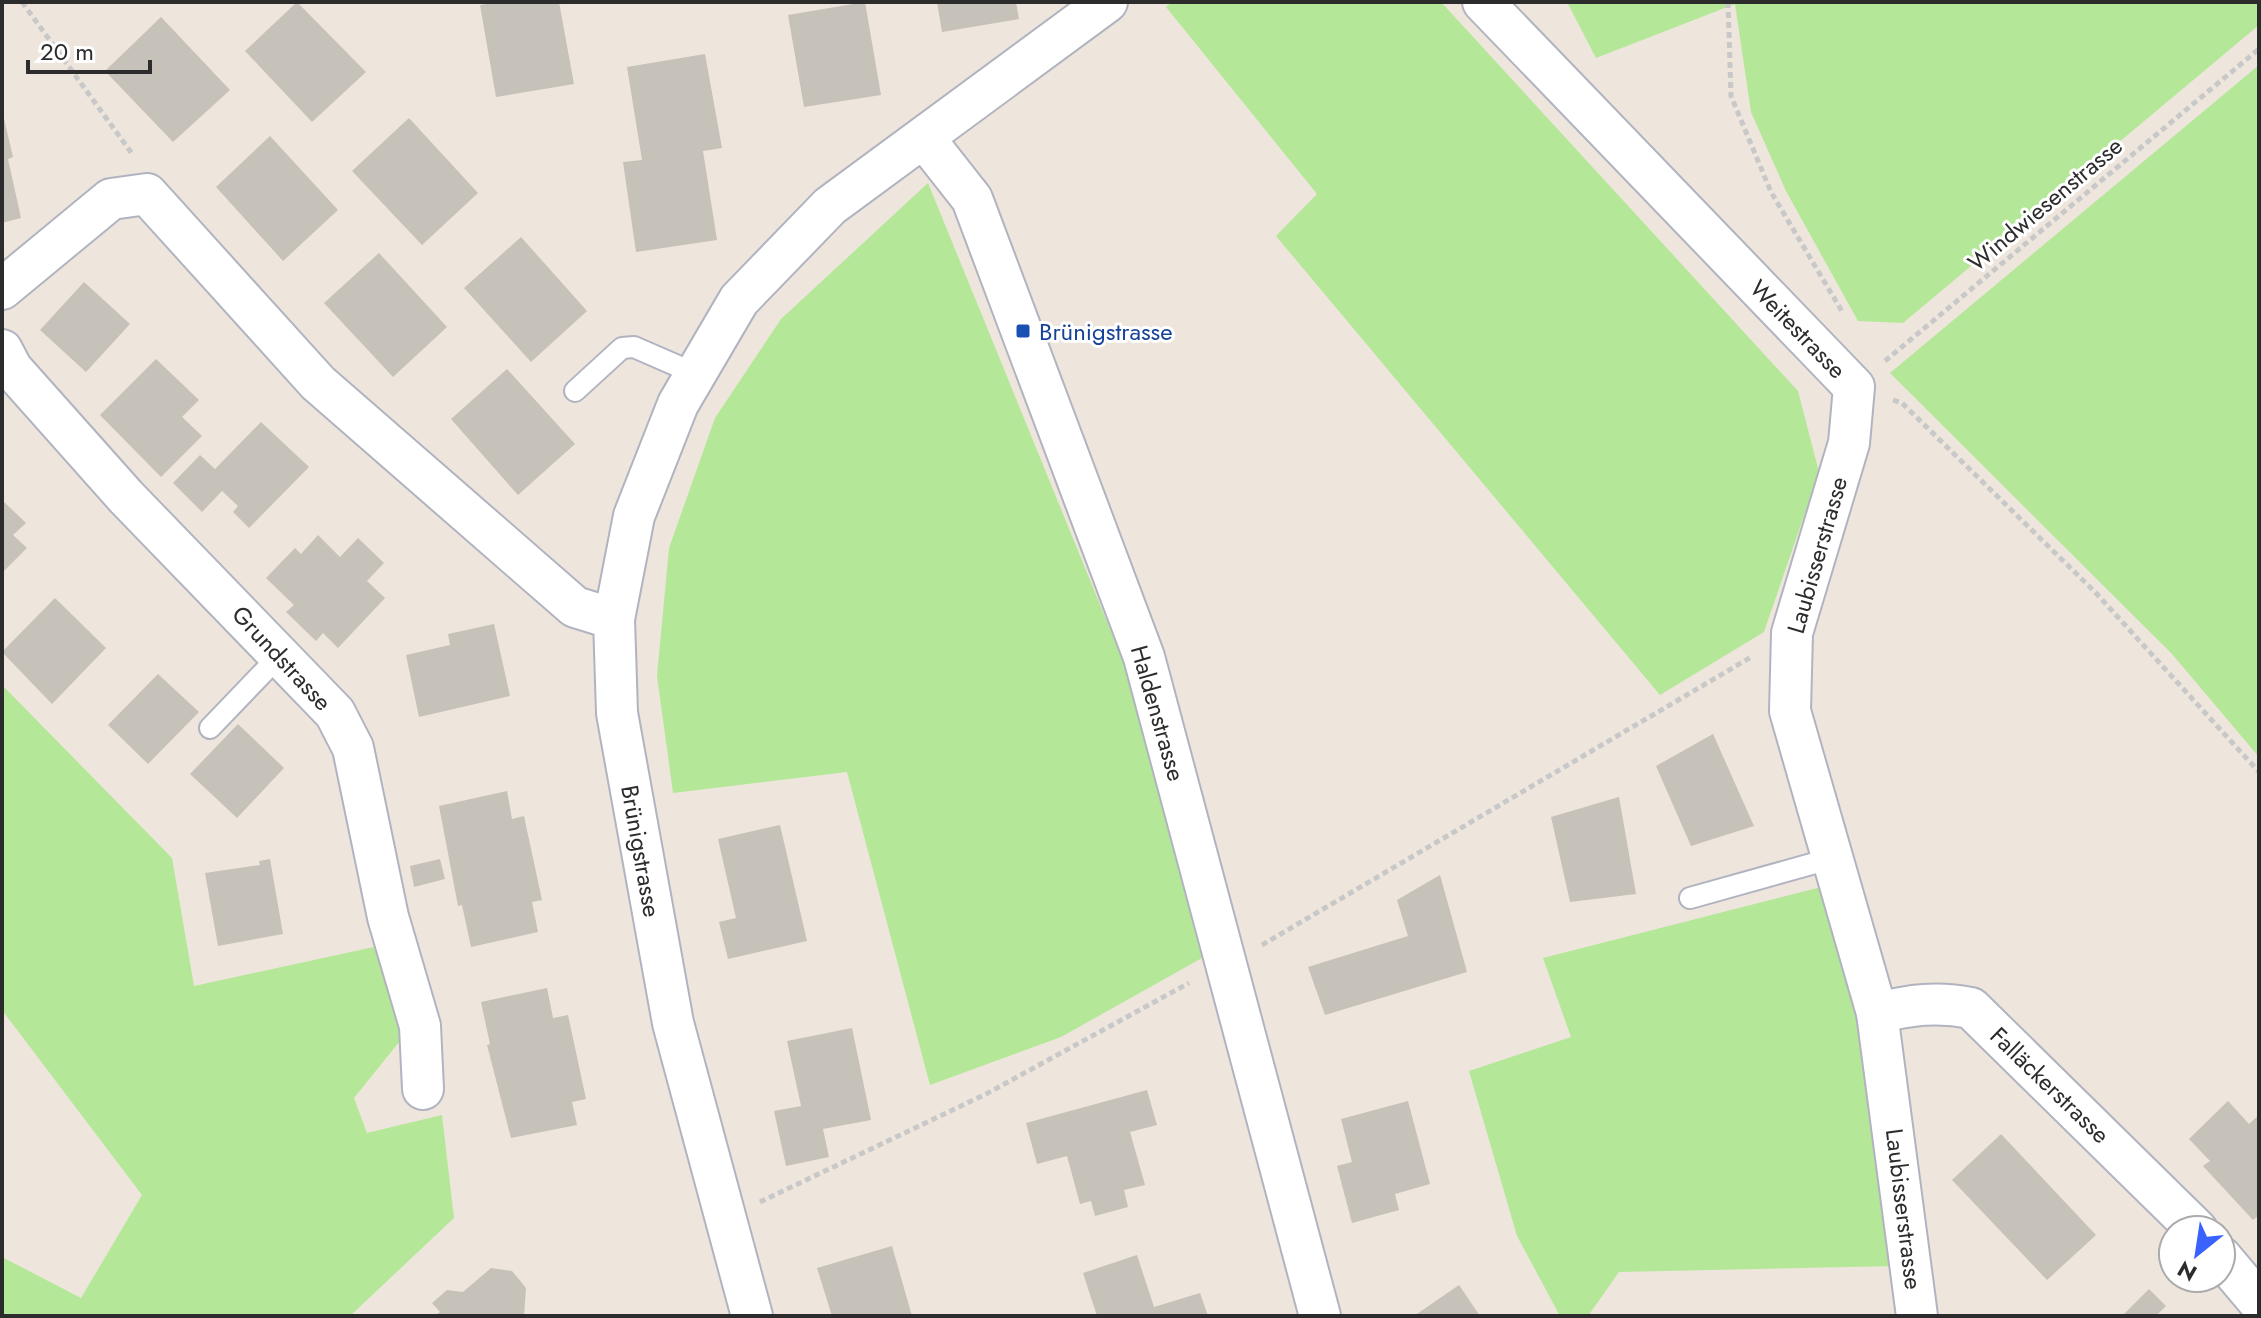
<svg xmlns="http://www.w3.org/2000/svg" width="2261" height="1318" font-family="Jost,sans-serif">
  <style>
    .green { fill: #b4e797 }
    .building { fill: #c6c1b9 }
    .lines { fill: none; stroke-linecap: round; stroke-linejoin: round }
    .service-casing { stroke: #b1b4c0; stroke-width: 24 }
    .minor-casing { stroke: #b1b4c0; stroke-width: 44 }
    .path { stroke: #c8c8c8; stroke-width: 5; stroke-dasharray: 6 4; stroke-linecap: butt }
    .service { stroke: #fff; stroke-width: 20 }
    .minor { stroke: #fff; stroke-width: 40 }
    .transit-dot { fill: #1a4fb4; stroke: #fff; stroke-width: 3 }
    .labels { text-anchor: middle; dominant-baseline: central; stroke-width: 6; stroke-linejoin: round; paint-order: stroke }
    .street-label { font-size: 24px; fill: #2c2c2c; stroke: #fff }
    .transit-label { font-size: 24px; fill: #164399; stroke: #fff; text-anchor: start }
  </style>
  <rect width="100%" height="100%" fill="#eee6dd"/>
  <!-- green -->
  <g class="green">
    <path d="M1172 2H1441L1798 391 1819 472 1764 632 1660 695 1276 236 1317 194 1166 7Z"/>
    <path d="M1567 2H2259V25L1903 323 1858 321 1786 191 1751 112 1735 4 1596 58Z"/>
    <path d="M2259 65V757L2172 654 1890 373Z"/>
    <path d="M928 183 1123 661 1202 958 1061 1037 930 1085 847 772 673 793 657 676 669 548 715 418 781 319Z"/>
    <path d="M2 685 172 858 194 986 383 945 408 1031 354 1098 367 1133 442 1115 454 1218 350 1316H2V1257L81 1298 142 1195 2 1010Z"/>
    <path d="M1825 886 1880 1102 1896 1266 1619 1272 1588 1316H1560L1517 1236 1469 1071 1571 1037 1543 958Z"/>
  </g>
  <!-- building -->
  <g class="building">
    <path d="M297 2 366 72 312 122 245 51Z"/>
    <path d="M500 2H559L574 84 496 97 480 5Z"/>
    <path d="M865 2 881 95 804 107 788 15Z"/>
    <path d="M937 2H1016L1019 19 942 32Z"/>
    <path d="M161 17 230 90 173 142 105 71Z"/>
    <path d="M705 54 722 148 703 151 717 240 636 252 623 162 642 160 627 67Z"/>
    <path d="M2 110 13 157 8 159 21 218 2 223Z"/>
    <path d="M409 118 478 193 422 245 352 171Z"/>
    <path d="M270 136 338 210 283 261 216 187Z"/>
    <path d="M521 237 587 311 531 362 464 288Z"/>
    <path d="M379 253 447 327 393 377 324 303Z"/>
    <path d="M84 282 130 324 86 372 40 330Z"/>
    <path d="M156 359 199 400 182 417 202 436 161 477 100 415Z"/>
    <path d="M507 369 575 444 518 495 451 419Z"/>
    <path d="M261 422 309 467 249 528 233 512 238 506 222 491 202 512 173 483 200 455 215 469Z"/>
    <path d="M2 500 26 523 13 535 27 548 2 573Z"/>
    <path d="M318 535 340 557 358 538 384 563 367 581 385 598 338 648 323 633 316 641 286 612 294 605 266 578 295 548 301 554Z"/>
    <path d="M55 598 106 648 52 704 2 652Z"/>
    <path d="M494 624 510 696 419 717 406 655 450 645 448 634Z"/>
    <path d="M158 674 199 712 148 764 108 725Z"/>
    <path d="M238 724 284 768 237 818 190 774Z"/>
    <path d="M1713 734 1754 826 1691 846 1656 766Z"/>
    <path d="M507 791 512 819 524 816 542 900 532 902 538 932 471 947 462 905 458 906 439 806Z"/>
    <path d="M1619 797 1636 894 1570 902 1551 817Z"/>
    <path d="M780 825 807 941 728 959 719 922 736 918 718 839Z"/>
    <path d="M270 859 283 934 218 946 205 873 260 865 259 861Z"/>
    <path d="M440 859 445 879 414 887 410 866Z"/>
    <path d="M1440 875 1467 972 1325 1015 1308 967 1408 936 1397 900Z"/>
    <path d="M547 988 553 1018 568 1015 586 1099 572 1102 577 1125 511 1138 487 1045 490 1044 481 1002Z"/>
    <path d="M852 1028 871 1120 823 1129 829 1157 786 1166 774 1111 801 1106 787 1041Z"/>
    <path d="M1147 1090 1157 1125 1130 1132 1145 1185 1124 1190 1128 1207 1095 1216 1091 1201 1080 1204 1067 1156 1037 1164 1026 1123Z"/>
    <path d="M1408 1101 1430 1184 1395 1194 1399 1210 1352 1223 1337 1166 1352 1162 1341 1119Z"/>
    <path d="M2228 1101 2249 1124 2259 1115V1215L2253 1220 2203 1166 2210 1161 2189 1139Z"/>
    <path d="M2001 1134 2096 1235 2047 1280 1952 1180Z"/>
    <path d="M892 1246 912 1316H832L817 1268Z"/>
    <path d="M1137 1255 1154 1307 1200 1293 1208 1316H1097L1083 1273Z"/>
    <path d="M491 1268 512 1271 526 1288 524 1316H435L440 1312 432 1303 447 1290 463 1292Z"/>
    <path d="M1459 1285 1480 1316H1414Z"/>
    <path d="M2149 1289 2166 1306 2156 1316H2122Z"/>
  </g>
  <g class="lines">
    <defs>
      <g id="service">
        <path d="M575 391 622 348 634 347 696 374"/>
        <path d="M210 728 281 654"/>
        <path d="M1690 898 1833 858"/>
      </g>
      <g id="minor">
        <path d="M1483 2 1854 387 1849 443 1792 633 1790 711 1877 1013 1917 1316"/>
        <path d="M924 138 972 199 1144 657 1320 1316"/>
        <path d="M2 289 111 199 147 194 318 383 575 607 614 619"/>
        <path d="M2 350 12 369 126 497 335 713 353 748 388 917 420 1026 423 1089"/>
        <path d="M1877 1013C1910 1005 1937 1001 1971 1008L2197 1230"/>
        <path d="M2221 1257 2259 1302"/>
        <path d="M752 1316 673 1023 617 713 614 619 634 516 678 404 739 300 830 206 1107 2"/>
      </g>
    </defs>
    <!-- service casing -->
    <use href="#service" class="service-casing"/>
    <!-- minor casing -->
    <use href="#minor" class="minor-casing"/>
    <!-- path -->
    <g class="path">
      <path d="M22 2 133 155"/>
      <path d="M1728 2 1731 96 1771 192 1843 313"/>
      <path d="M1885 361 2259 49"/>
      <path d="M1893 400 1902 403 2095 592 2259 772"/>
      <path d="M1262 945 1753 656"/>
      <path d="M760 1202 986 1094 1189 983"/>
    </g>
    <!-- service -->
    <use href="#service" class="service"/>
    <!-- minor -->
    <use href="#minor" class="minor"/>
  </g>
  <!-- markers -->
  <rect class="transit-dot" x="1015" y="323" width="16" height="16" rx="4"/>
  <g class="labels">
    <!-- street labels -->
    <g class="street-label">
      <text transform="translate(2045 204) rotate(-40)">Windwiesenstrasse</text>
      <text transform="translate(1798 329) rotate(46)">Weitestrasse</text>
      <text transform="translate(1817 555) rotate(-74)">Laubisserstrasse</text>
      <text transform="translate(282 658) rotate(47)">Grundstrasse</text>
      <text transform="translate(1158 713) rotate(74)">Haldenstrasse</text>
      <text transform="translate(641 851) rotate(80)">Brünigstrasse</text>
      <text transform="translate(2050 1085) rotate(44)">Falläckerstrasse</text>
      <text transform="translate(1904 1209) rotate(83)">Laubisserstrasse</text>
    </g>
    <!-- transit labels -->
    <g class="transit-label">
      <text x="1039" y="331">Brünigstrasse</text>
    </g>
  </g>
  <!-- border -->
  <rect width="2261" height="1318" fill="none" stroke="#2c2c2c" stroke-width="8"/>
  <!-- north arrow -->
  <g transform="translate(2197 1254) rotate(210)"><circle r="38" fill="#ffffff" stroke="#ababab" stroke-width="2"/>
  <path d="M0-6L14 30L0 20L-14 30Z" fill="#3962ff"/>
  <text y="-12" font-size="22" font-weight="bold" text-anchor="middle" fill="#2c2c2c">N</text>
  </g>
  <!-- scale -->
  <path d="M28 60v12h122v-12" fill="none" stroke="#2c2c2c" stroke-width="4"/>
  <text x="40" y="60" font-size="24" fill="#2c2c2c" stroke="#ffffff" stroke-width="6" paint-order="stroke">20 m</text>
</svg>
